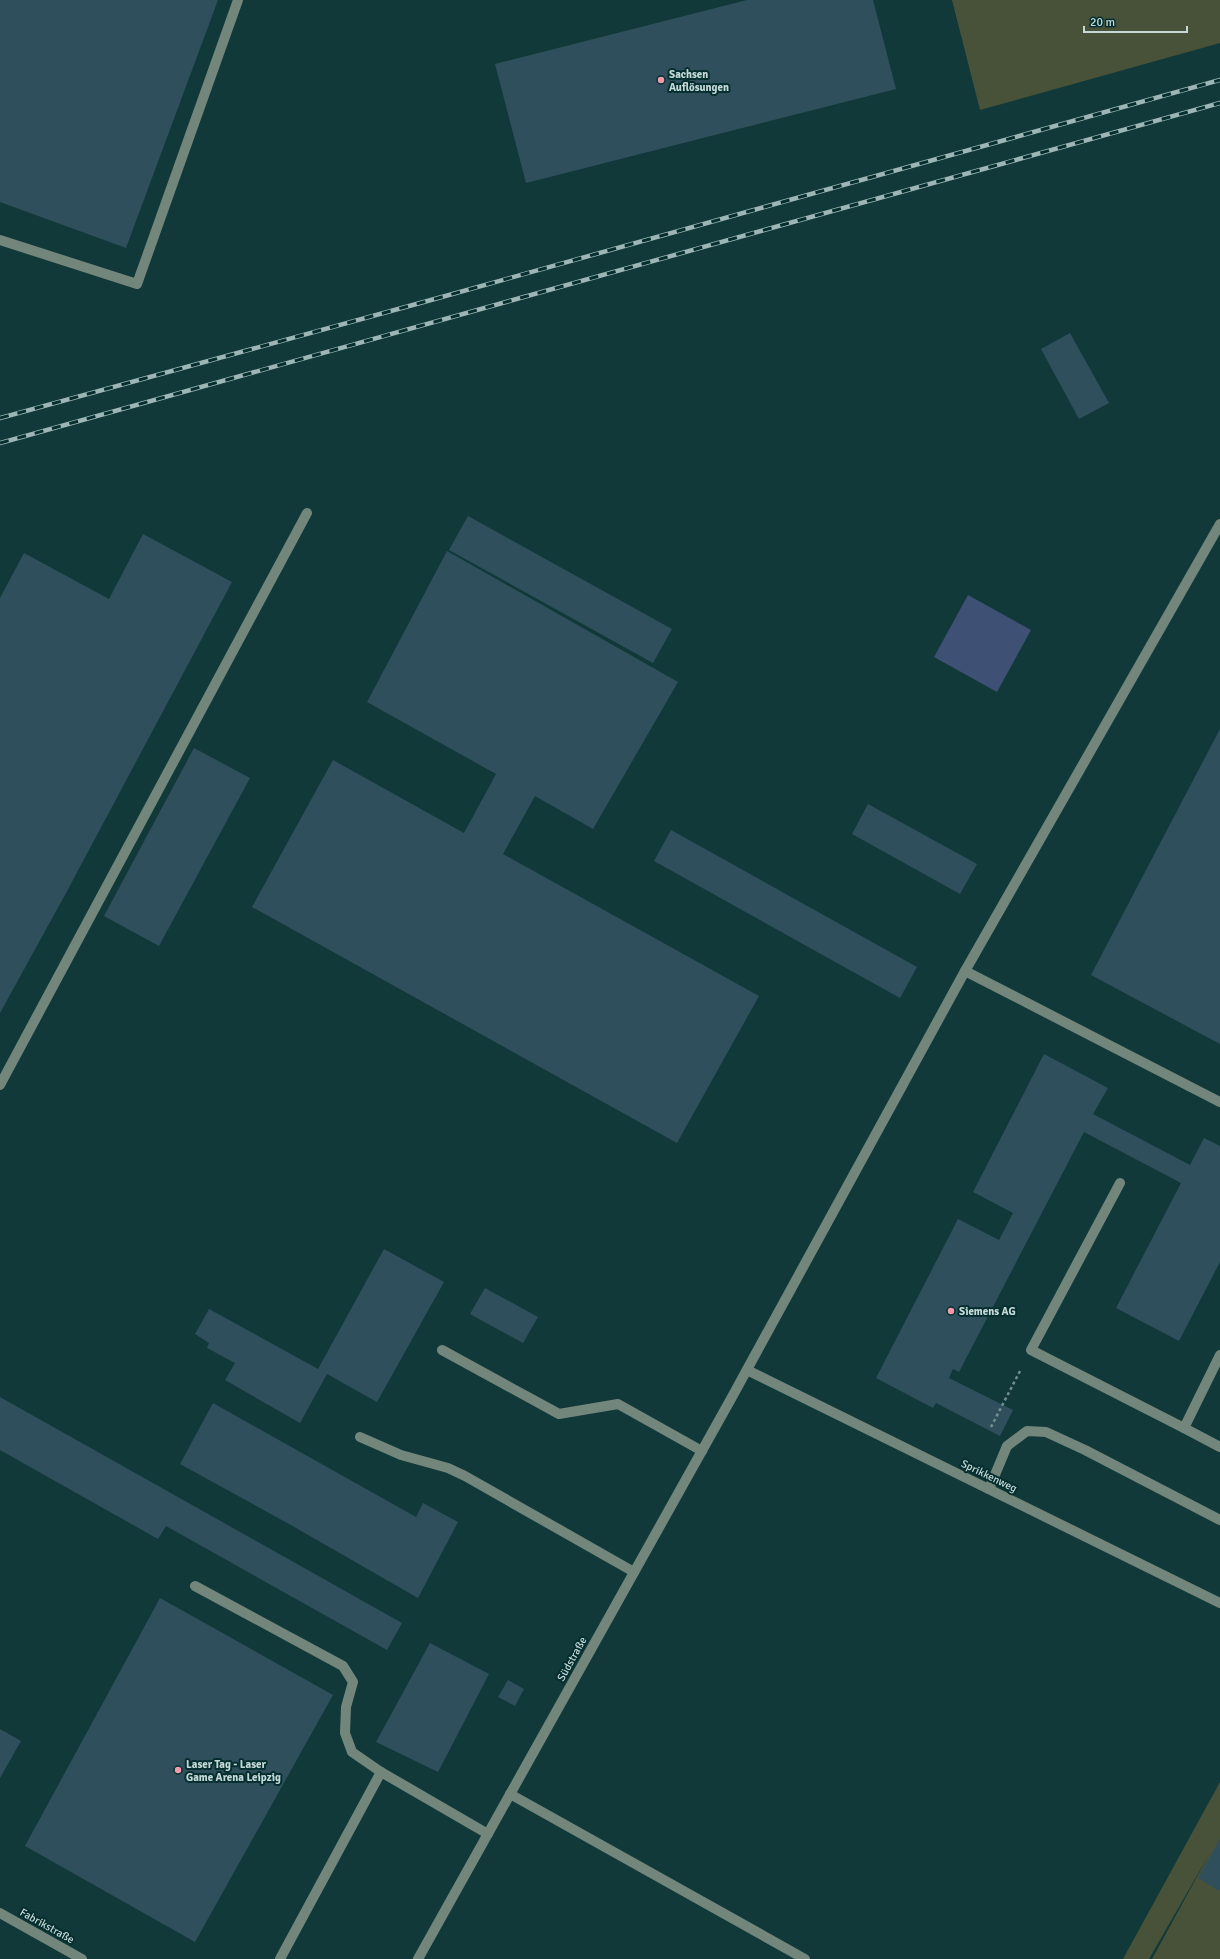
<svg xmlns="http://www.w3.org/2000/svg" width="1220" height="1959" font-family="Signika,sans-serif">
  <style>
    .green { fill: #485238 }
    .water { fill: #3e5073 }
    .building { fill: #2f4f5d }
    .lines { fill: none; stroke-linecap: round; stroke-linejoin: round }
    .path { stroke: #73908f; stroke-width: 2.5; stroke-dasharray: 3 3; stroke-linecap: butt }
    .minor { stroke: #73867b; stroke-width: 10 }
    .rail-casing { stroke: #9db6b5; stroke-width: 4.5 }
    .rail { stroke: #052f2f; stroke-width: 3; stroke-dasharray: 9; stroke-linecap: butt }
    .poi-dot { fill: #f39aaa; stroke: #052f2f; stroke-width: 1.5 }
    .labels { text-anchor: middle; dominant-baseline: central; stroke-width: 4; stroke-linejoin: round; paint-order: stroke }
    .poi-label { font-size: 11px; font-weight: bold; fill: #c5d9d8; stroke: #052f2f; text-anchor: start }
    .street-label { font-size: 11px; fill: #c5d9d8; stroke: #052f2f }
  </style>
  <rect width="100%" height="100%" fill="#113939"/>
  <!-- green -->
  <g class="green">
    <path d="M952 0H1220V43L980 110Z"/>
    <path d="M1220 1782V1959H1152L1210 1853 1149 1959H1123Z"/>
  </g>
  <!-- water -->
  <path class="water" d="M968 595 1031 630 997 692 934 657Z"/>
  <!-- building -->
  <g class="building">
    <path d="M0 0H218L126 248 0 202Z"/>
    <path d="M747 0H873L896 89 526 183 495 64Z"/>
    <path d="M1070 333 1109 403 1079 419 1041 349Z"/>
    <path d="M468 516 672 629 653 663 449 550Z"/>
    <path d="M143 534 232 582 66 893 0 1013V598L24 553 109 599Z"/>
    <path d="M447 551 678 682 593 829 535 796 503 854 759 996 677 1143 252 907 333 760 464 833 496 774 367 702Z"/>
    <path d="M1220 729V1044L1091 975Z"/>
    <path d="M194 748 250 778 159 946 104 916Z"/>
    <path d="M868 804 977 864 960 894 852 834Z"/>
    <path d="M671 830 917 967 900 998 654 861Z"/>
    <path d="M1044 1054 1108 1088 1093 1114 1190 1165 1204 1138 1220 1146V1262L1179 1341 1116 1308 1181 1183 1084 1132 959 1372 953 1369 949 1378 1013 1410 1000 1436 936 1403 933 1408 876 1378 958 1219 999 1240 1013 1213 973 1192Z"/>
    <path d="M384 1249 444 1282 377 1402 327 1374 300 1423 225 1380 235 1363 207 1348 209 1343 195 1334 209 1309 318 1369Z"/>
    <path d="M485 1288 538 1317 523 1343 470 1314Z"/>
    <path d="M0 1397 402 1623 387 1650 166 1526 158 1539 0 1450Z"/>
    <path d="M213 1403 416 1517 423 1503 458 1522 418 1598 289 1524 180 1464Z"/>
    <path d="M160 1598 333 1695 195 1942 25 1846Z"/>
    <path d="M430 1643 489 1674 438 1772 376 1742Z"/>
    <path d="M508 1680 524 1689 515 1706 498 1697Z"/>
    <path d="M0 1729 21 1741 0 1778Z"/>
    <path d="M1220 1839V1888L1219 1891 1198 1878Z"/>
  </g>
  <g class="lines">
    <!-- path -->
    <path class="path" d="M991 1427 1020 1371"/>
    <!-- minor -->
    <g class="minor">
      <path d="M0 240 137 284 238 0"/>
      <path d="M965 971 1220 1102"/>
      <path d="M0 1085 307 513"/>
      <path d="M1120 1183 1031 1350 1184 1428"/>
      <path d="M442 1350 559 1414 618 1404 702 1451"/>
      <path d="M1220 1355 1184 1428 1220 1447"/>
      <path d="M747 1370 1220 1603"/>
      <path d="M360 1437 401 1455 448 1468 465 1476 634 1572"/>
      <path d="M989 1489 1007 1446 1027 1431 1046 1432 1085 1450 1220 1520"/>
      <path d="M195 1586 343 1666 353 1682 346 1707 345 1733 352 1752 381 1772 488 1834"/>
      <path d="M510 1794 805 1959"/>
      <path d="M0 1913 82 1959"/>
      <path d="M280 1959 381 1772"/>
      <path d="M418 1959 732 1397 965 971 1220 524"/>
    </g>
    <defs>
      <g id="rail">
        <path d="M0 418 431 300 1220 80"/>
        <path d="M0 443 1220 103"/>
      </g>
    </defs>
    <!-- rail casing -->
    <use href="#rail" class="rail-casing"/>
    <!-- rail -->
    <use href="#rail" class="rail"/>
  </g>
  <!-- markers -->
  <g class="poi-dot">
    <circle cx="661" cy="80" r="4"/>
    <circle cx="951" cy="1311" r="4"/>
    <circle cx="178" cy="1770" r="4"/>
  </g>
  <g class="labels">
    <!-- poi labels -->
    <g class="poi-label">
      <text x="669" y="74">Sachsen<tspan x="669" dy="13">Auflösungen</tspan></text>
      <text x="959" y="1311">Siemens AG</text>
      <text x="186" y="1764">Laser Tag - Laser<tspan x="186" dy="13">Game Arena Leipzig</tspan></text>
    </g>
    <!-- street labels -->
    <g class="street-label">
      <text transform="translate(989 1476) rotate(26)">Sprikkenweg</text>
      <text transform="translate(572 1659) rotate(-61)">Südstraße</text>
      <text transform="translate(47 1926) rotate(29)">Fabrikstraße</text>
    </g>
  </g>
  <!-- scale -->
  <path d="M1084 26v6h103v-6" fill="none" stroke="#c5d9d8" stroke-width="2"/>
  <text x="1090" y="26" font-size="12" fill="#c5d9d8" stroke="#052f2f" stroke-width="3" paint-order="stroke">20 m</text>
</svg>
